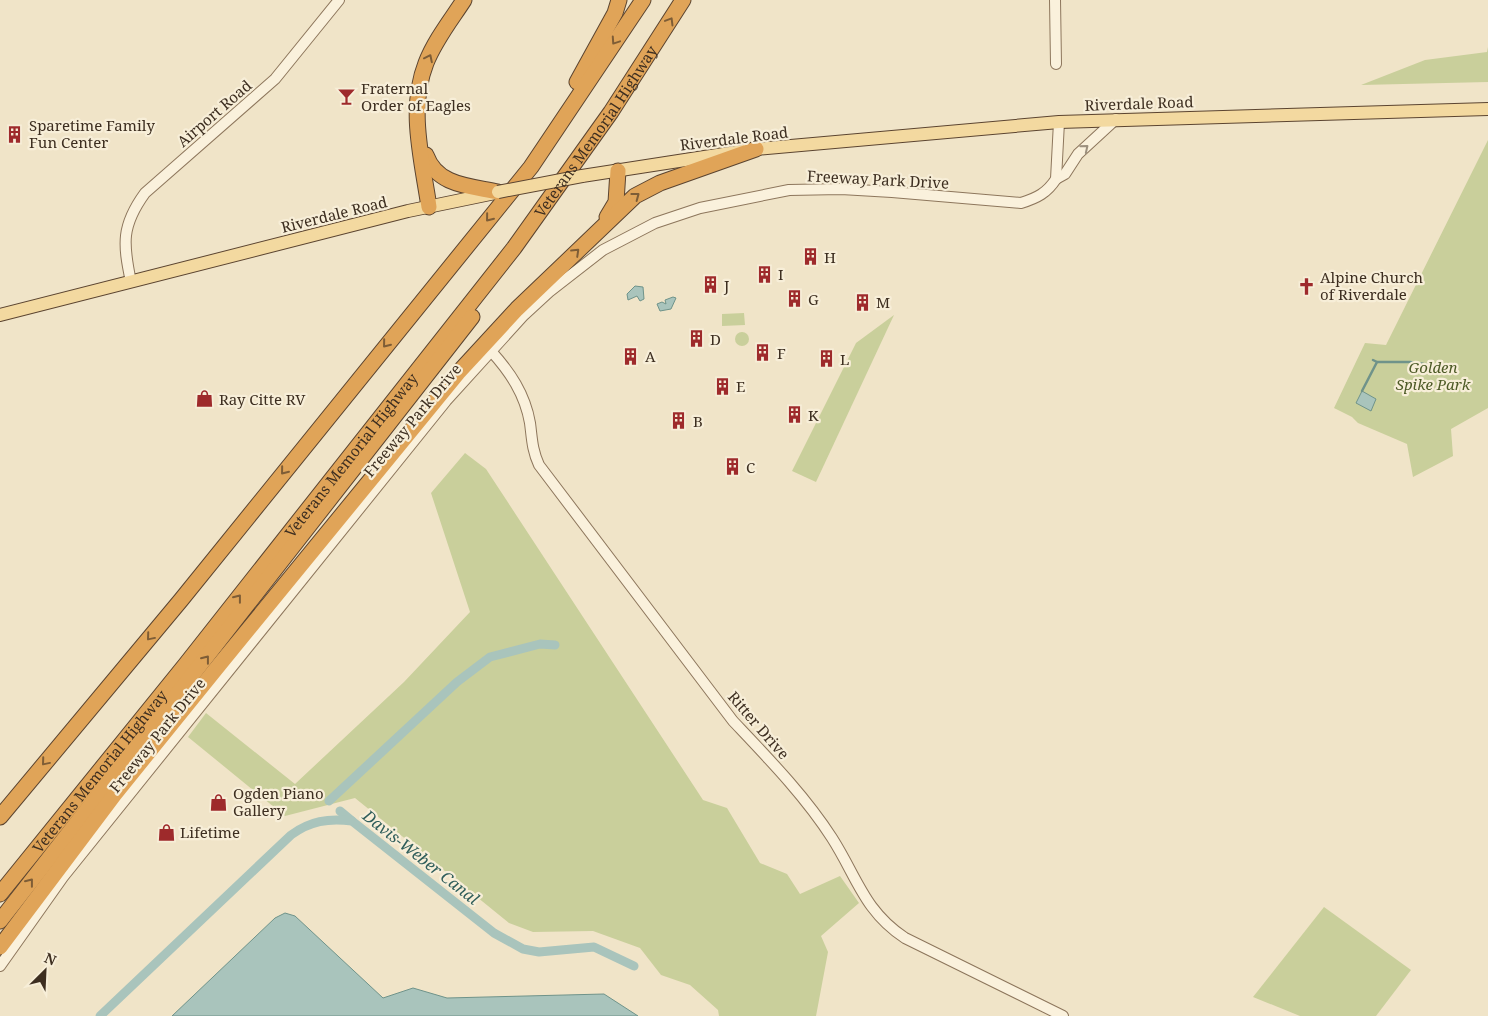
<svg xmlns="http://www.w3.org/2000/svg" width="1488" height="1016" font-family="'Noto Serif',serif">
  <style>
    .green { fill: #c9cf9b }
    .water { fill: #a9c4bc; stroke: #6f938a }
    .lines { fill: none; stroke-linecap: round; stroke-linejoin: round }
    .stream { stroke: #6f938a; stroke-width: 2.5 }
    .canal { stroke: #a9c4bc; stroke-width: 9 }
    .minor-casing { stroke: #8d765c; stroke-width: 12 }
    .major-casing { stroke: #5b4430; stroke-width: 14 }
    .highway-casing { stroke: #5b4430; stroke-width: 17 }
    .minor { stroke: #faf1dc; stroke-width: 10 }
    .major { stroke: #f3d9a0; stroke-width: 12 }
    .highway { stroke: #e0a458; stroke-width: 15 }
    .major-bridge-casing { stroke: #5b4430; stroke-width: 14; stroke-linecap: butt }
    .major-bridge { stroke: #f3d9a0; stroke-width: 12 }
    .oneway { stroke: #7e5d36 }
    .oneway2 { stroke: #9c907e }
    .labels { text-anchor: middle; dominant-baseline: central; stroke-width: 4.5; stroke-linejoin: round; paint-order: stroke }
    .poi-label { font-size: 15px; fill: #3d2e20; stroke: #f7eed8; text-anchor: start }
    .street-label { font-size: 15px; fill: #3d2e20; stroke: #f7eed8 }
    .park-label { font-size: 15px; font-style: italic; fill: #4d5a26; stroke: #f7eed8 }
    .water-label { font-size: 16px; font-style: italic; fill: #2f5d5a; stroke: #f7eed8 }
  </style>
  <rect width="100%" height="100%" fill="#f0e4c8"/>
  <!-- green -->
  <g class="green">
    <path d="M1488 47V82L1361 85 1425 60 1487 52Z"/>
    <path d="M1488 140V408L1451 429 1453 456 1413 477 1407 444 1358 423 1352 417 1334 408 1365 343 1386 345Z"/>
    <path d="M744 313 745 325 722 326V314Z"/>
    <path d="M894 315 816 482 792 471 856 343Z"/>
    <circle cx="742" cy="339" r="7"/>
    <path d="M465 453 486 469 703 800 727 808 760 863 787 874 800 894 840 876 859 903 821 936 828 952 816 1016H719L718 1010 690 985 661 975 640 948 593 931 533 932 509 923 355 798 285 816 188 737 206 713 295 784 404 682 470 612 431 493Z"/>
    <path d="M1324 907 1411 970 1376 1016H1300L1253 997Z"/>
  </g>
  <!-- water -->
  <g class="water">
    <path d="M635 286 643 287 644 299 640 301 637 296 628 300 627 294Z"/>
    <path d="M673 297 676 298 671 309 660 311 657 304 662 302 666 304 665 300Z"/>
    <path d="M1362 391 1376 399 1371 411 1356 403Z"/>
    <path d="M285 913 295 916 383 998 413 988 447 998 604 994 638 1016H172L275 918Z"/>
  </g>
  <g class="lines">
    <!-- stream -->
    <g class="stream">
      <path d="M1373 360 1377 362H1410L1438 366"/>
      <path d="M1362 391 1377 362"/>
    </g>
    <!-- canal -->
    <g class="canal">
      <path d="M329 801 457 682 490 657 540 644 555 645"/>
      <path d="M340 811 352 821"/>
      <path d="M100 1016 291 835C310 821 328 818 352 821L494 933 523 949 539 952 594 947 634 966"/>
    </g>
    <defs>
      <g id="minor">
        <path d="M1055 0 1056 64"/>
        <path d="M1056 179 1065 174 1078 154 1116 119"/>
        <path d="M131 282C123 244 121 226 145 193L275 79 339 0"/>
        <path d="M491 351C510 372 525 394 530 423 532 438 532 450 539 465L733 721C768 758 805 796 832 838 857 877 864 911 905 938L1063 1016"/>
        <path d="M0 966 63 877 446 401 524 315 549 292 603 250 655 223 700 208 789 190 841 189 892 192 1021 203C1037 198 1047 193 1056 179L1059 122"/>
      </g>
      <g id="major">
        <path d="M582 176 756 149 1059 122 1488 109"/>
        <path d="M0 315 408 211 495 193"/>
      </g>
      <g id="highway">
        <path d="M577 82 615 13 619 0"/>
        <path d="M426 155C437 186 470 186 498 192"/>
        <path d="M429 207C422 159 408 109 426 63 435 40 451 20 464 0"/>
        <path d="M607 217 616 202 618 171"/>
        <path d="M0 817 181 600 531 167 643 0"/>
        <path id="s1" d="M0 894 186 664 514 248 611 112 683 0"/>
        <path d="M0 921 472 317"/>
        <path d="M0 947 115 794 220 664 458 373 517 309 635 196 660 183 756 149"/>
      </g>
    </defs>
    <!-- minor casing -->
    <use href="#minor" class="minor-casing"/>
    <!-- major casing -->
    <use href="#major" class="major-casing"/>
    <!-- highway casing -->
    <use href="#highway" class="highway-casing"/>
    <!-- minor -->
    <use href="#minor" class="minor"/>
    <!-- major -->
    <use href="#major" class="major"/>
    <!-- highway -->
    <use href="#highway" class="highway"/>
    <defs>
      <path id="major-bridge" d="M498 192 582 176"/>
    </defs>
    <!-- major-bridge casing -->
    <use href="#major-bridge" class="major-bridge-casing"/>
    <!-- major-bridge -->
    <use href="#major-bridge" class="major-bridge"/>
  </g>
  <!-- one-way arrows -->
  <defs><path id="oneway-chevron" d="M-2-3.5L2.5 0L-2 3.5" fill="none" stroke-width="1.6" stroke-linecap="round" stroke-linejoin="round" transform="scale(1.25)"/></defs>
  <g class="oneway">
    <use href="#oneway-chevron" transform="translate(670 21) rotate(-59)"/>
    <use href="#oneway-chevron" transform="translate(615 41) rotate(124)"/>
    <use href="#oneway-chevron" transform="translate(429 58) rotate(-64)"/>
    <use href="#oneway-chevron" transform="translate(636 196) rotate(-37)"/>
    <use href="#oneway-chevron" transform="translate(489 218) rotate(129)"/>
    <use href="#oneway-chevron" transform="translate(576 252) rotate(-44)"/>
    <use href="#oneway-chevron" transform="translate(386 344) rotate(129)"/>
    <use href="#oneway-chevron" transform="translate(284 471) rotate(129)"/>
    <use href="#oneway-chevron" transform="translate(238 598) rotate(-52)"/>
    <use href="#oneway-chevron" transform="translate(150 637) rotate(130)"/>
    <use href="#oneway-chevron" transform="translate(206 659) rotate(-52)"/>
    <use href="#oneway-chevron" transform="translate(45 762) rotate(130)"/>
    <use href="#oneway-chevron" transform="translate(30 882) rotate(-52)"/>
  </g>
  <use class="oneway2" href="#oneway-chevron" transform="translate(1085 148) rotate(-39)"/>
  <!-- icons -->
  <defs>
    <symbol id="bar-bare" viewBox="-9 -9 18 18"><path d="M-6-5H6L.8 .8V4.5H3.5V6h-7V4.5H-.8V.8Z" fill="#9e2a2b" stroke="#f7eed8" stroke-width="2.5" paint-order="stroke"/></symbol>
    <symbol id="building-bare" viewBox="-9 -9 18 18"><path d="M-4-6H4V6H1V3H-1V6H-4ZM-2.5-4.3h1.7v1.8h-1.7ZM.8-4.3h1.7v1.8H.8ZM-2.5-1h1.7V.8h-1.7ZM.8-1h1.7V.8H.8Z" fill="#9e2a2b" stroke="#f7eed8" stroke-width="2.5" paint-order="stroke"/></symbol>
    <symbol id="church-bare" viewBox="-9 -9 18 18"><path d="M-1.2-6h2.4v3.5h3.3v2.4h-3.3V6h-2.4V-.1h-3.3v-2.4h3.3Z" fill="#9e2a2b" stroke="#f7eed8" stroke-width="2.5" paint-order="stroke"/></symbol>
    <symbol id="shop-bare" viewBox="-9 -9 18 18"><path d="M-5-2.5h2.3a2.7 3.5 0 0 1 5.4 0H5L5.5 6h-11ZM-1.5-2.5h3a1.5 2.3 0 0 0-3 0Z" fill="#9e2a2b" stroke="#f7eed8" stroke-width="2.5" paint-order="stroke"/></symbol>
  </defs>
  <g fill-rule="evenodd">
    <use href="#bar-bare" x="334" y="84" width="25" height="25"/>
    <use href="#building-bare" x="2" y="122" width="25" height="25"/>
    <use href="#building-bare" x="798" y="244" width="25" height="25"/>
    <use href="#building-bare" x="752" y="262" width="25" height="25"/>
    <use href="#building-bare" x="698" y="272" width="25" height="25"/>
    <use href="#church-bare" x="1294" y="274" width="25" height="25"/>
    <use href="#building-bare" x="782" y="286" width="25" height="25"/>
    <use href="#building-bare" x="850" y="290" width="25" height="25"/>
    <use href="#building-bare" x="684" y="326" width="25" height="25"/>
    <use href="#building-bare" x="750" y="340" width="25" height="25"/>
    <use href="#building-bare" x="618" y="344" width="25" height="25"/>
    <use href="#building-bare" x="814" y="346" width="25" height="25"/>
    <use href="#building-bare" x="710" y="374" width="25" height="25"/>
    <use href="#shop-bare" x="192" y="386" width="25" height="25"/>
    <use href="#building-bare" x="782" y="402" width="25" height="25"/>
    <use href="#building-bare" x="666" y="408" width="25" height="25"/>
    <use href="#building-bare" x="720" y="454" width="25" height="25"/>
    <use href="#shop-bare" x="206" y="790" width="25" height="25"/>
    <use href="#shop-bare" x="154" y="820" width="25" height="25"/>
  </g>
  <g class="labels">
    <!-- poi labels -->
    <g class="poi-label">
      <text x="361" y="88">Fraternal<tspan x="361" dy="17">Order of Eagles</tspan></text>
      <text x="29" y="125">Sparetime Family<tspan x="29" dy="17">Fun Center</tspan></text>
      <text x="824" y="257">H</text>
      <text x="778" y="274">I</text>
      <text x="1320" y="277">Alpine Church<tspan x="1320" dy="17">of Riverdale</tspan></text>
      <text x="724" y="285">J</text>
      <text x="808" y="299">G</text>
      <text x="876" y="302">M</text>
      <text x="710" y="339">D</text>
      <text x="777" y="353">F</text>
      <text x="645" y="356">A</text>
      <text x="840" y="359">L</text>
      <text x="736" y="386">E</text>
      <text x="219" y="399">Ray Citte RV</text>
      <text x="808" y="415">K</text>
      <text x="693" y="421">B</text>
      <text x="746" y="467">C</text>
      <text x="233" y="793">Ogden Piano<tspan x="233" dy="17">Gallery</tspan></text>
      <text x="180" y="832">Lifetime</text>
    </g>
    <!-- street labels -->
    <g class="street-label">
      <text transform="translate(1139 103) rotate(-2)">Riverdale Road</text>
      <text transform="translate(214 113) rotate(-41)">Airport Road</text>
      <text stroke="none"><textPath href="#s1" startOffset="968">Veterans Memorial Highway</textPath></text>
      <text transform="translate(734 138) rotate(-7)">Riverdale Road</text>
      <text transform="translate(878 179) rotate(3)">Freeway Park Drive</text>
      <text transform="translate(334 214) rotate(-14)">Riverdale Road</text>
      <text transform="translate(412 420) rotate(-50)">Freeway Park Drive</text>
      <text stroke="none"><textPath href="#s1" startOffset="562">Veterans Memorial Highway</textPath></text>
      <text transform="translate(759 725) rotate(49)">Ritter Drive</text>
      <text transform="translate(157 735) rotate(-51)">Freeway Park Drive</text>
      <text stroke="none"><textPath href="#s1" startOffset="158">Veterans Memorial Highway</textPath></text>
    </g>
    <!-- park labels -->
    <g class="park-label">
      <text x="1433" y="367">Golden<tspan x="1433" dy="17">Spike Park</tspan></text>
    </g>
    <!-- water labels -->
    <g class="water-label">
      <text transform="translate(421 857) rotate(38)">Davis-Weber Canal</text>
    </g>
  </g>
  <!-- north arrow -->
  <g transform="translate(45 971) rotate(24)" stroke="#f7eed8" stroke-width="4" paint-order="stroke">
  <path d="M0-4L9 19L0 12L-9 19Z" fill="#3d2e20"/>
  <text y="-8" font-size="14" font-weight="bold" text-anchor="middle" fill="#3d2e20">N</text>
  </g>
</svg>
